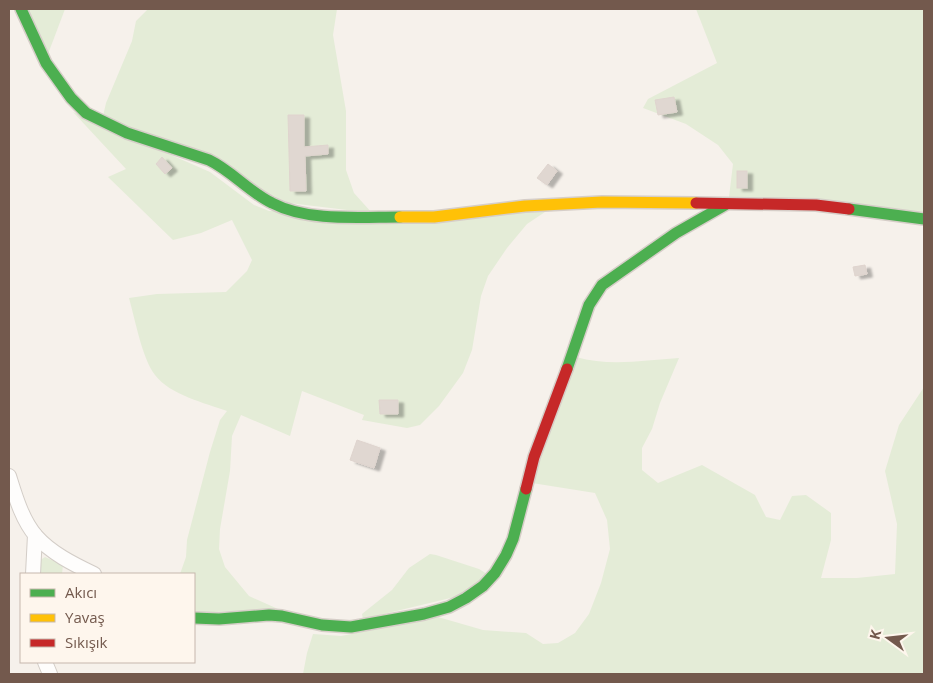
<svg xmlns="http://www.w3.org/2000/svg" width="933" height="683" font-family="'Open Sans',sans-serif">
  <style>
    .green { fill: #e4ecd7 }
    .building { fill: #e0d7d1; stroke: #dfd4ce; filter: url(#shadow) }
    .lines { fill: none; stroke-linecap: round; stroke-linejoin: round }
    .street-casing { stroke: #d3cdc7; stroke-width: 16 }
    .fast-casing { stroke: #d6cec8; stroke-width: 14 }
    .slow-casing { stroke: #d6cec8; stroke-width: 14 }
    .jam-casing { stroke: #d6cec8; stroke-width: 14 }
    .street { stroke: #fefdfc; stroke-width: 14 }
    .fast { stroke: #4caf50; stroke-width: 11 }
    .slow { stroke: #ffc107; stroke-width: 11 }
    .jam { stroke: #c62828; stroke-width: 11 }
  </style>
  <defs>
    <filter id="shadow"><feDropShadow dx="5.5" dy="3" stdDeviation="1" flood-color="#0004"/></filter>
  </defs>
  <rect width="100%" height="100%" fill="#f6f1eb"/>
  <!-- green -->
  <g class="green">
    <path d="M27 9H65L48 54Z"/>
    <path d="M148 9H337L333 35 346 111V170L354 193 372 213 289 203 103 116 106 103 132 41 136 21Z"/>
    <path d="M696 9H924V213L729 197 733 164 718 145 686 124 643 108 648 99 717 63Z"/>
    <path d="M73 112 210 172 254 205 269 211 548 210 527 224 507 248 488 276 481 296 472 350 463 373 439 406 420 425 407 428 362 420 364 415 302 391 290 436 241 415 232 436 230 471 220 529 219 549 225 567 249 596 278 609 194 613V574H180L186 557 187 540 210 452 220 420 227 411C205 403 170 395 155 375 142 358 135 319 129 298L157 294 226 292 247 271 252 260 232 220 201 233 173 240 108 177 126 169Z"/>
    <path d="M576 357C610 367 645 360 679 358L660 403 652 429 642 448V470L658 483 702 465 755 495 766 517 780 520 792 496 806 495 831 513V540L821 578H857L895 574 897 524 885 471 899 425 924 387V674H303L307 653 313 634 341 636 438 617 483 630 526 633 543 644 558 643 575 633 589 614 601 583 610 549 607 520 595 493 532 483Z"/>
    <path d="M430 554 436 555 479 569 487 574 463 595 363 619 362 614 392 590 409 568Z"/>
    <path d="M45 557 63 565 62 574H36L39 561Z"/>
  </g>
  <!-- building -->
  <g class="building">
    <path d="M674 97 677 112 658 115 655 100Z"/>
    <path d="M288 115H304V147L328 145V154L305 156 306 191H290Z"/>
    <path d="M162 157 172 168 165 174 156 164Z"/>
    <path d="M548 164 557 171 547 185 537 178Z"/>
    <rect x="737" y="171" width="10" height="17"/>
    <path d="M865 265 867 274 855 276 853 267Z"/>
    <path d="M379 400H398V414H380Z"/>
    <path d="M357 440 380 448 374 468 350 460Z"/>
  </g>
  <g class="lines">
    <defs>
      <g id="street">
        <path d="M9 476C15 495 22 520 36 536 51 553 73 564 94 574"/>
        <path d="M33 574 35 535"/>
        <path d="M45 662 50 674"/>
      </g>
      <g id="fast">
        <path d="M21 9 46 63 71 98 86 113 127 133 209 160C232 171 249 192 272 203 308 222 360 217 400 217"/>
        <path d="M849 209 924 219"/>
        <path d="M567 369 589 305 602 285 676 233 725 205"/>
        <path d="M194 618 219 619 269 615 282 616 322 625 351 627 424 614 449 607 466 598 483 586 495 573 506 555 513 539 526 489"/>
      </g>
      <path id="slow" d="M400 217H434L525 206 602 202 696 203"/>
      <g id="jam">
        <path d="M696 203 816 205 849 209"/>
        <path d="M526 489 534 457 567 369"/>
      </g>
    </defs>
    <!-- street casing -->
    <use href="#street" class="street-casing"/>
    <!-- fast casing -->
    <use href="#fast" class="fast-casing"/>
    <!-- slow casing -->
    <use href="#slow" class="slow-casing"/>
    <!-- jam casing -->
    <use href="#jam" class="jam-casing"/>
    <!-- street -->
    <use href="#street" class="street"/>
    <!-- fast -->
    <use href="#fast" class="fast"/>
    <!-- slow -->
    <use href="#slow" class="slow"/>
    <!-- jam -->
    <use href="#jam" class="jam"/>
  </g>
  <!-- border -->
  <rect width="933" height="683" fill="none" stroke="#73594d" stroke-width="20"/>
  <!-- legend -->
  <rect x="20" y="573" width="175" height="90" fill="#fef6ed" stroke="#c6b7ad"/>
  <rect x="30" y="589" width="25" height="8" fill="#4caf50" stroke="#c6b7ad"/>
  <text x="65" y="598" font-size="15" fill="#73594d">Akıcı</text>
  <rect x="30" y="614" width="25" height="8" fill="#ffc107" stroke="#c6b7ad"/>
  <text x="65" y="623" font-size="15" fill="#73594d">Yavaş</text>
  <rect x="30" y="639" width="25" height="8" fill="#c62828" stroke="#c6b7ad"/>
  <text x="65" y="648" font-size="15" fill="#73594d">Sıkışık</text>
  <!-- north arrow -->
  <g transform="translate(888 638) rotate(285)" stroke="#fef6ed" stroke-width="4" paint-order="stroke">
  <path d="M0-4L9 19L0 12L-9 19Z" fill="#73594d"/>
  <text y="-8" font-size="14" font-weight="bold" text-anchor="middle" fill="#73594d">K</text>
  </g>
</svg>
